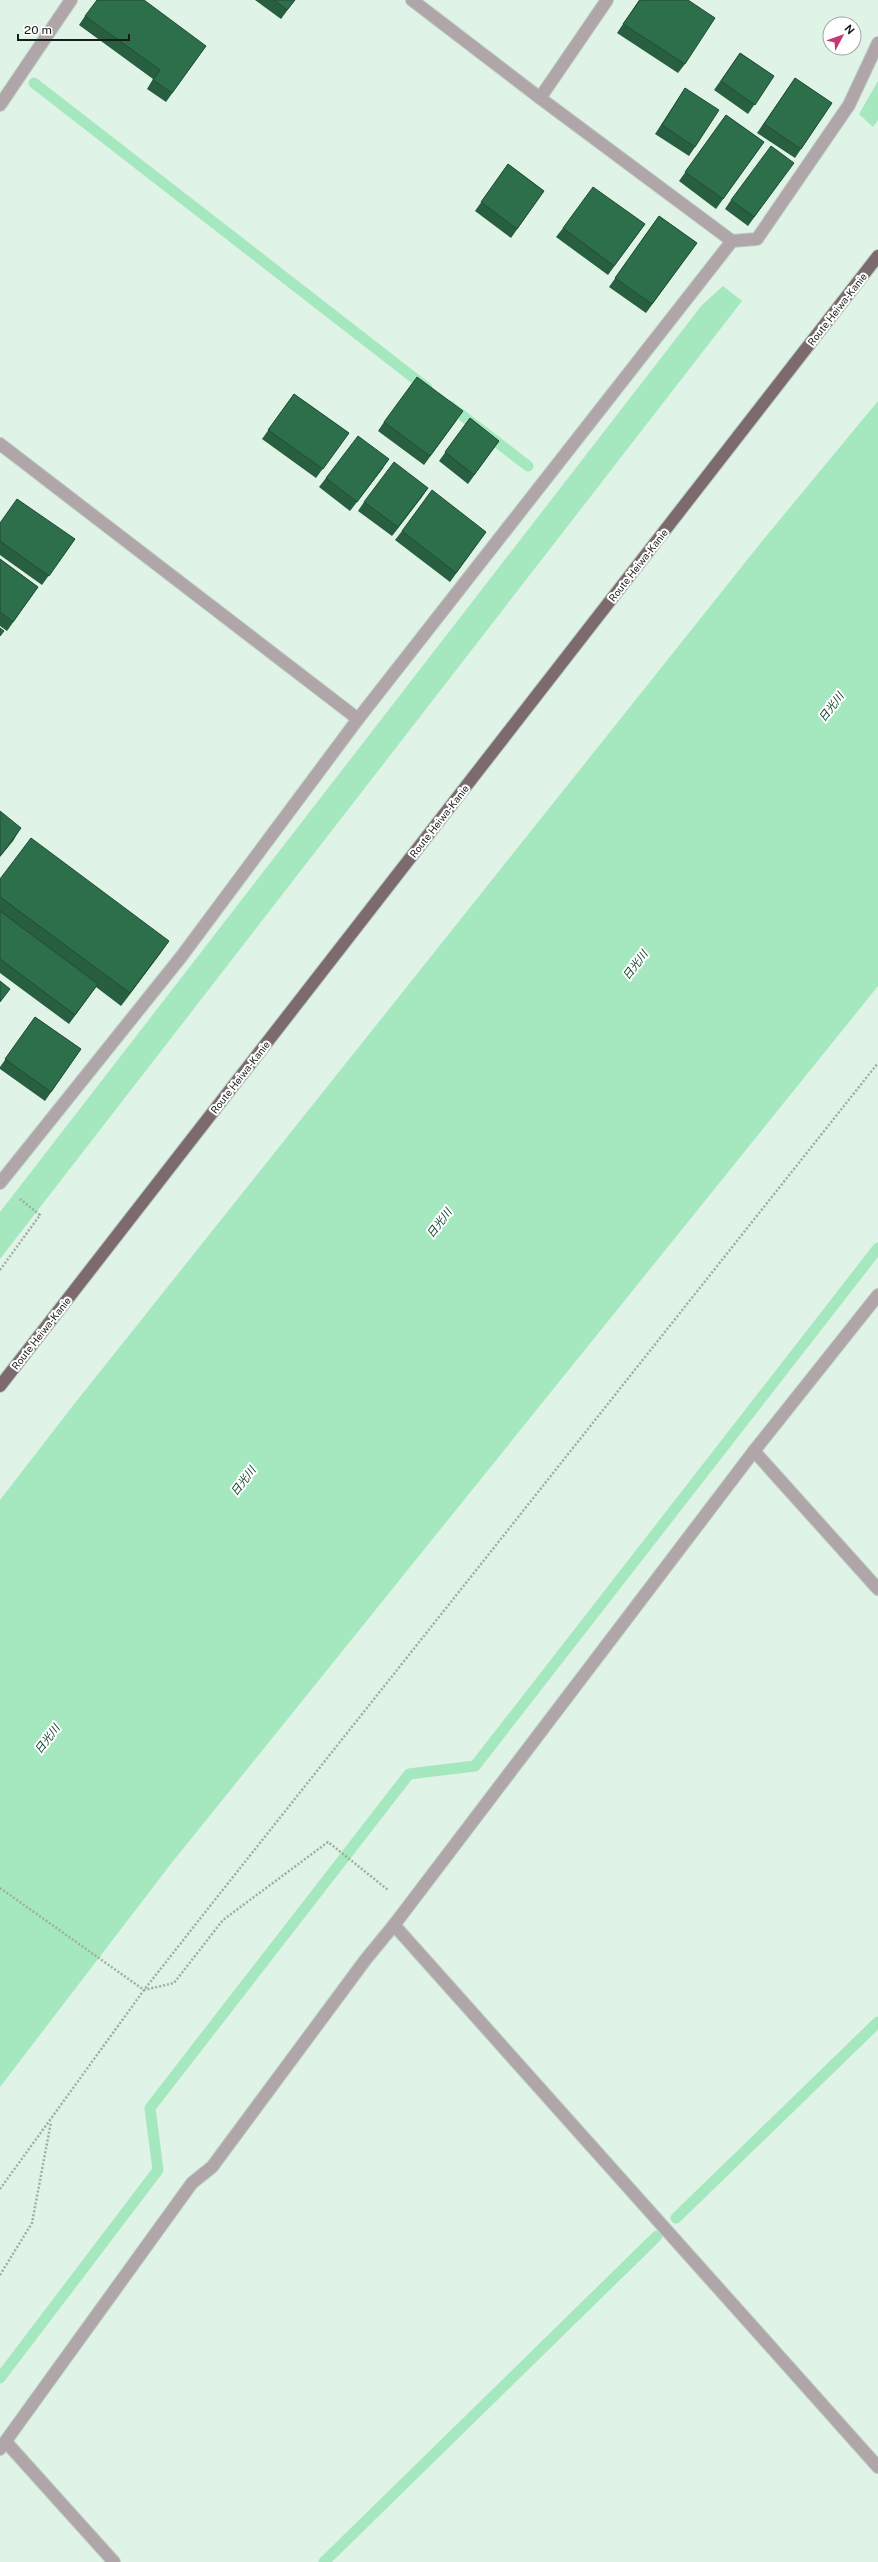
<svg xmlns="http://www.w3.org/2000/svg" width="878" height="2562" font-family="'Public Sans','Noto Sans JP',sans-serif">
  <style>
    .water { fill: #a5e8bf }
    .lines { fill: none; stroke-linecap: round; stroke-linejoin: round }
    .stream { stroke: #a5e8bf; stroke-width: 11 }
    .minor-casing { stroke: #bbcdc1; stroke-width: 14 }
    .major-casing { stroke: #bbcdc1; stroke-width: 14 }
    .path { stroke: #9eaea3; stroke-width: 2.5; stroke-dasharray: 2 2; stroke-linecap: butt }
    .minor { stroke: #b0a5a8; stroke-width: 12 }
    .major { stroke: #7c6a6f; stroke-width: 12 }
    .wall { fill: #275f40 }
    .shaded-wall { fill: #204d34 }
    .building { fill: #2d6e4b; stroke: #204d34 }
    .labels { text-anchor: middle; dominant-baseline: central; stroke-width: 4; stroke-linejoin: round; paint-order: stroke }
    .street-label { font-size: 10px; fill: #171e19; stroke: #fff }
    .water-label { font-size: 11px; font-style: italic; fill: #01381f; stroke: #fff }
  </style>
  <rect width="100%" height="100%" fill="#dff3e6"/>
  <!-- water -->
  <g class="water">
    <path d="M878 81V120L873 127 859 114Z"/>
    <path d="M723 286 742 301 0 1259V1212L702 305Z"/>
    <path d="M878 401V986L170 1865 0 2087V1500L75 1403 763 540Z"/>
  </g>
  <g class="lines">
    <!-- stream -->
    <g class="stream">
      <path d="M34 83 427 388"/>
      <path d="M450 406 528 466"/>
      <path d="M676 2218 878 2022"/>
      <path d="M0 2378 158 2170 150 2108 409 1774 475 1766 878 1248"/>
      <path d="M324 2562 657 2236"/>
    </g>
    <defs>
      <g id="minor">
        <path d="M412 0 540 98 732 241"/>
        <path d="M540 98 607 0"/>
        <path d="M0 105 71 0"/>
        <path d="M0 444 358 719"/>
        <path d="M0 1183 181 957 358 719 732 241 757 239 849 105 878 43"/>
        <path d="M754 1451 878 1589"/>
        <path d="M394 1925 878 2467"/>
        <path d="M6 2442 114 2562"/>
        <path d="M0 2449 192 2183 212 2167 366 1959 394 1925 754 1451 878 1295"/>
      </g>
      <path id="major" d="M0 1386 878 256"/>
    </defs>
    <!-- minor casing -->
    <use href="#minor" class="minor-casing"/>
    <!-- major casing -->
    <use href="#major" class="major-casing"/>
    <!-- path -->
    <g class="path">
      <path d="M0 1270 40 1215 20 1199"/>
      <path d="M0 1888 144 1990 174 1983 223 1920 328 1842 388 1890"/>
      <path d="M0 2189 144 1990 210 1906 878 1063"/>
      <path d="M0 2275 32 2223 51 2122"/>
    </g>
    <!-- minor -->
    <use href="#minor" class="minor"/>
    <!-- major -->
    <use href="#major" class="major"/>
  </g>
  <!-- wall -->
  <g class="wall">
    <path d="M255 0H295L281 19Z"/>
    <path d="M639 0 685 64 678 73 617 33Z"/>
    <path d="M85 16 206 46 166 102 147 89 153 79 79 25Z"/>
    <path d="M740 53 774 76 748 114 714 90Z"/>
    <path d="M795 78 832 103 795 158 757 133Z"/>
    <path d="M685 88 695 147 689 156 655 134Z"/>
    <path d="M726 115 764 142 716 209 679 181Z"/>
    <path d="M508 164 544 191 511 238 475 211Z"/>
    <path d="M787 172 748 226 725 209 731 200Z"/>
    <path d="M659 216 697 243 646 313 609 287Z"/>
    <path d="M645 224 608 275 556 237 563 228Z"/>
    <path d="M294 394 349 433 316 478 262 439Z"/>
    <path d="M470 418 499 441 468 484 439 461Z"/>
    <path d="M457 420 424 465 378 431 384 422Z"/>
    <path d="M383 468 350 511 319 487 326 478Z"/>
    <path d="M428 488 392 536 358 511 364 502Z"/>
    <path d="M0 523 75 539 42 585 0 555Z"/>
    <path d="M402 531 486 532 450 582 395 540Z"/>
    <path d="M0 559 38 587 7 631 0 626Z"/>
    <path d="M0 879 169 941 121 1006 96 987 69 1024 0 973Z"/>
    <path d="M35 1017 81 1049 45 1101 0 1069V1067Z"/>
  </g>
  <!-- shaded-wall -->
  <g class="shaded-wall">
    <path d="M389 459 383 468 350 511 357 502Z"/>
    <path d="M428 488 422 497 392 536 398 527Z"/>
    <path d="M21 828 13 841 0 857V856Z"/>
    <path d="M169 941 160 954 121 1006 130 993Z"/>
  </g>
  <!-- building -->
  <g class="building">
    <path d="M97 0H144L206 46 172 93 153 80 160 70 85 16Z"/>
    <path d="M274 0H295L287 10Z"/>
    <path d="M640 0H688L715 18 685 64 623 24Z"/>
    <path d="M740 53 774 76 755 105 721 81Z"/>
    <path d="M795 78 832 103 801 149 764 124Z"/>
    <path d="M685 88 719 110 695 147 662 125Z"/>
    <path d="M726 115 764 142 723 199 685 172Z"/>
    <path d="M771 146 794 163 754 217 731 200Z"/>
    <path d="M508 164 544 191 517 229 481 202Z"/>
    <path d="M593 187 645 224 614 266 563 228Z"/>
    <path d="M659 216 697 243 652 304 615 278Z"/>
    <path d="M417 377 463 411 430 456 384 422Z"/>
    <path d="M294 394 349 433 323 469 268 430Z"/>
    <path d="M470 418 499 441 474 475 445 452Z"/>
    <path d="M358 436 389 459 357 502 326 478Z"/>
    <path d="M394 462 428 488 398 527 364 502Z"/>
    <path d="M432 490 486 532 456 573 402 531Z"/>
    <path d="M17 499 75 539 49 576 0 541V523Z"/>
    <path d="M0 559 38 587 13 622 0 612Z"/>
    <path d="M0 628 4 631 0 636Z"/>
    <path d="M0 811 21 828 0 856Z"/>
    <path d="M31 838 169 941 130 993 0 897V879Z"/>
    <path d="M0 911 98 984 75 1015 0 959Z"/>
    <path d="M0 981 10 989 0 1002Z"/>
    <path d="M35 1017 81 1049 51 1092 5 1059Z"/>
  </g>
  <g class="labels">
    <!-- street labels -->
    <g class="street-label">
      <text transform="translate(837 309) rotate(-52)">Route Heiwa-Kanie</text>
      <text transform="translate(638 565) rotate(-52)">Route Heiwa-Kanie</text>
      <text transform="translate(439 821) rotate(-52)">Route Heiwa-Kanie</text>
      <text transform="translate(240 1077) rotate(-52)">Route Heiwa-Kanie</text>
      <text transform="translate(41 1333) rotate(-52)">Route Heiwa-Kanie</text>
    </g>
    <!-- water labels -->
    <g class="water-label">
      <text transform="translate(831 707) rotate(-53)">日光川</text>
      <text transform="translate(635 965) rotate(-53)">日光川</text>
      <text transform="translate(439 1223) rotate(-53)">日光川</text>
      <text transform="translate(243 1481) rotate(-53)">日光川</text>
      <text transform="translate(47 1739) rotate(-53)">日光川</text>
    </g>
  </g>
  <!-- north arrow -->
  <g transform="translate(842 36) rotate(49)"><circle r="19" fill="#ffffff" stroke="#a2a5a3"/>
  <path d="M0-3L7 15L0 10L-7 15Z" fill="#c33972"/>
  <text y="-6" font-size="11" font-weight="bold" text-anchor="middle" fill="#171e19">N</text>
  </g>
  <!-- scale -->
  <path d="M18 34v6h111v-6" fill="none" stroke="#171e19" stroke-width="2"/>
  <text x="24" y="34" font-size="12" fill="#171e19" stroke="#ffffff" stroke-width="3" paint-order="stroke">20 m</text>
</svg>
